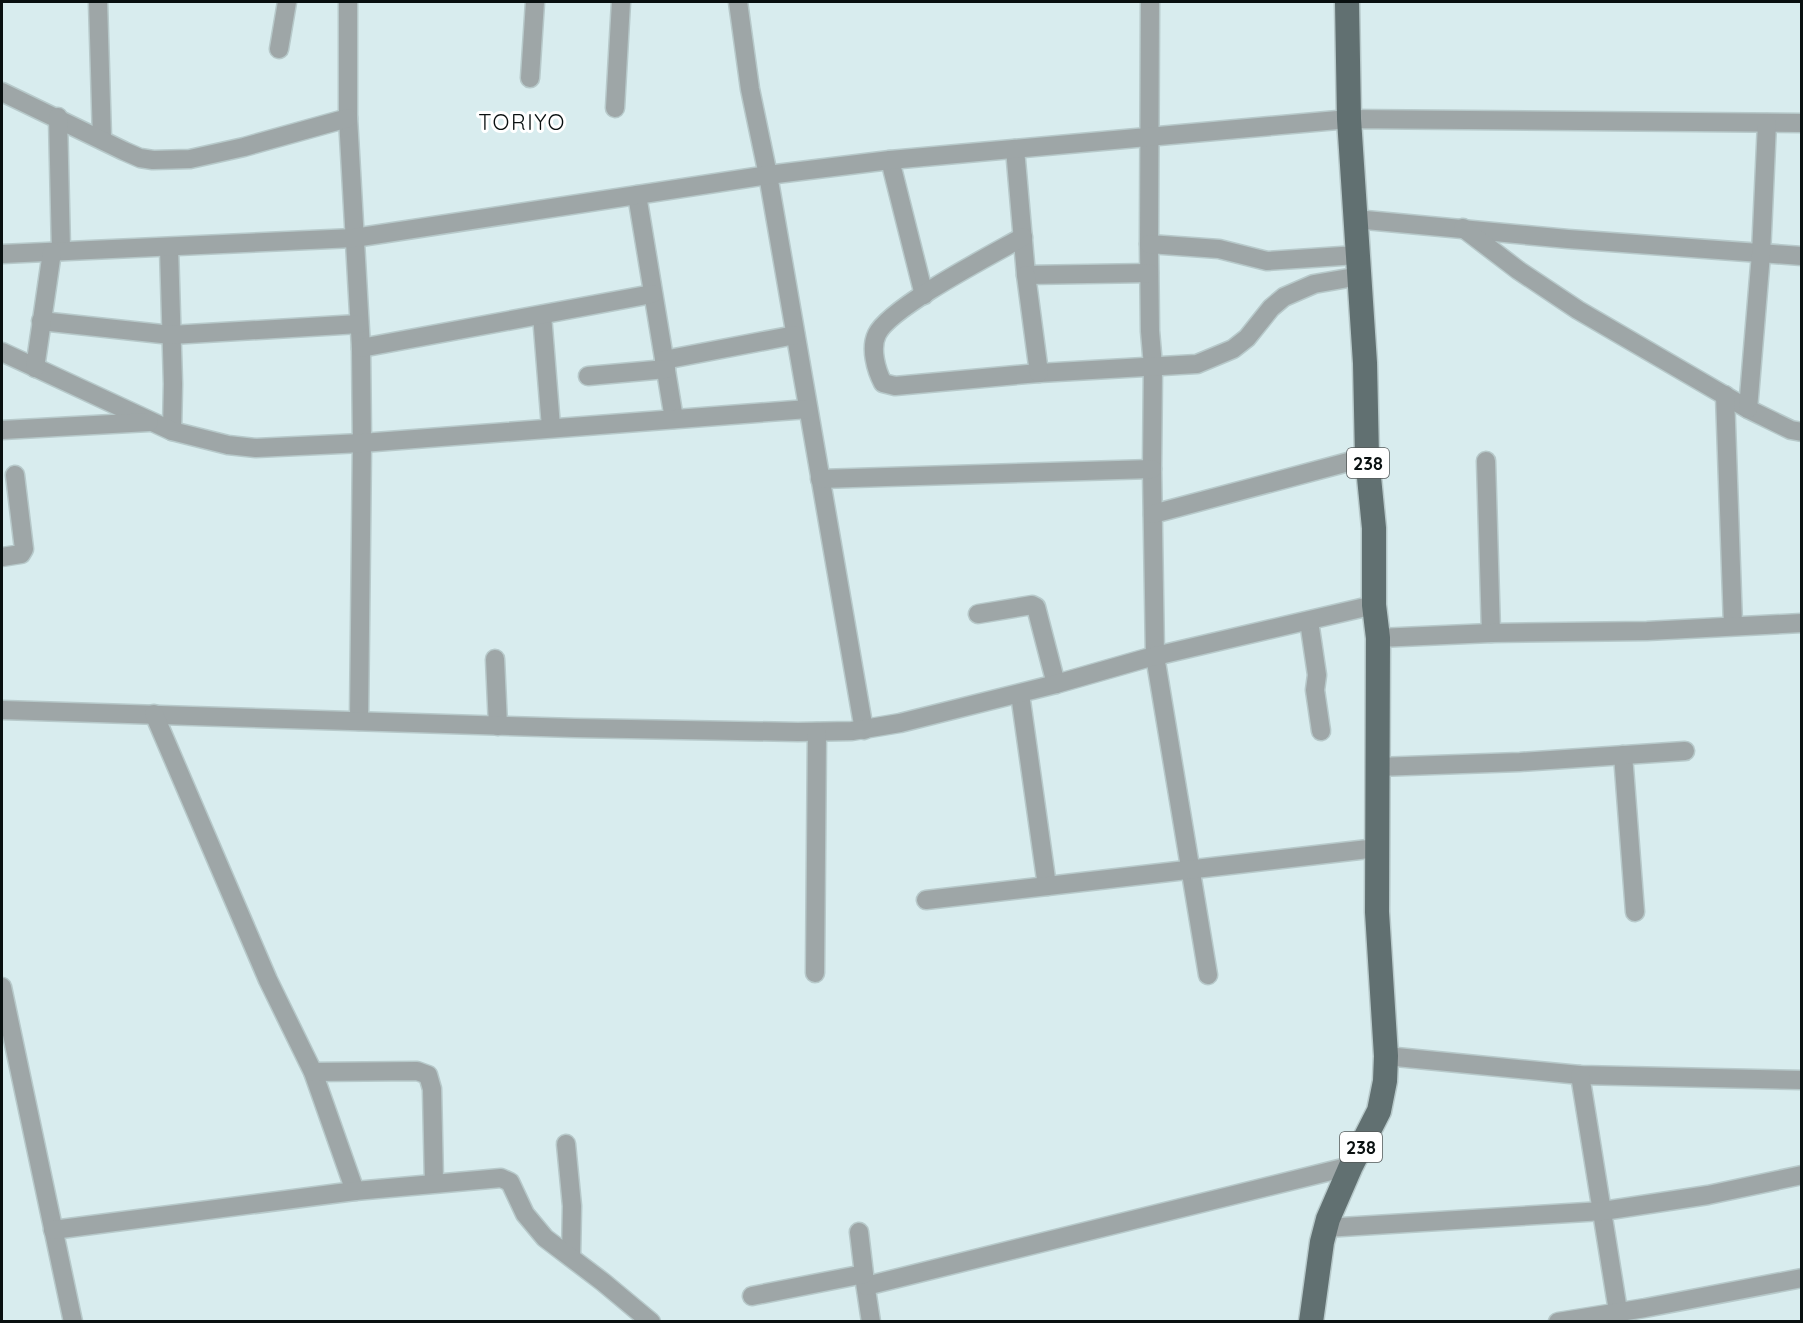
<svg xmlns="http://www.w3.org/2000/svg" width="1803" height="1323" font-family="Quicksand,sans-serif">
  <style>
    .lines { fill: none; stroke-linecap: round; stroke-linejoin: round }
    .minor-casing { stroke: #b7c9ca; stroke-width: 21 }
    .major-casing { stroke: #b7c9ca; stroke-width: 27 }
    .minor { stroke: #9ea6a7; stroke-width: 18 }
    .major { stroke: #617071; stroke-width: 24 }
    .labels { text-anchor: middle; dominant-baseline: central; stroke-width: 6; stroke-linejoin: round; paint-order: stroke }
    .shield { fill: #fff; stroke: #535858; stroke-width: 1.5 }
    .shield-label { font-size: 18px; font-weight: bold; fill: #091010 }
    .quarter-label { font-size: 22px; letter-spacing: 1.5px; fill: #091010; stroke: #fff }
  </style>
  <rect width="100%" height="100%" fill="#d8ecee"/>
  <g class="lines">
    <defs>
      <g id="minor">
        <path d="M98 2 102 139"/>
        <path d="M348 2V118L361 348 362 443 359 721"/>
        <path d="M738 2 750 89 768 175 864 730"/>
        <path d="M1150 2 1149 244 1150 331 1153 366 1152 469 1155 656 1208 975"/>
        <path d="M279 49 287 2"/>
        <path d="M530 78 535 2"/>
        <path d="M2 92 124 151 140 158 153 160 190 159 244 147 348 118"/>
        <path d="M615 108 621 2"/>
        <path d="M58 117 61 251"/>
        <path d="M1015 149 1026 275 1149 273"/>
        <path d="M890 160 924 295"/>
        <path d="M637 195 674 419"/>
        <path d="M1355 219 1568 239 1802 256"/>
        <path d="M1463 228 1518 270 1578 310 1748 409 1791 430 1802 432"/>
        <path d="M1023 237C993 254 890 307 877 334 870 348 876 370 883 383L895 386 1039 373 1197 364 1233 349 1247 338 1271 308 1284 297 1314 284 1360 276"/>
        <path d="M1149 244 1219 249 1267 261 1357 255"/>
        <path d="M169 248 173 384 172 431"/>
        <path d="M2 254 354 238 768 175 890 160 1349 119 1802 123"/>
        <path d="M1026 275 1039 373"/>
        <path d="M542 315 551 427"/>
        <path d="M41 321 171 335 359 324"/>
        <path d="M361 348 652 294"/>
        <path d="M2 352 172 431 228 445 256 448 362 443 808 409"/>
        <path d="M664 360 795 335"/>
        <path d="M35 368 52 252"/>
        <path d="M588 376 666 369"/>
        <path d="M1725 395 1733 625"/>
        <path d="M1748 409 1761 254 1767 123"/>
        <path d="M2 430 149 422"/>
        <path d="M1486 461 1491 633"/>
        <path d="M820 479 1152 469"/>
        <path d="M1153 514 1367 457"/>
        <path d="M2 557 21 554 24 549 15 475"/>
        <path d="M978 614 1032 605 1036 607 1056 684"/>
        <path d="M1309 621 1317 675 1315 690 1321 731"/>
        <path d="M1378 638 1491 633 1647 631 1802 623"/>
        <path d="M495 659 498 726"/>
        <path d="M1020 694 1047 886"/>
        <path d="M2 710 575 728 798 732 852 731 900 723 1056 684 1147 658 1374 605"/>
        <path d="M154 714 268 980 313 1072 355 1191"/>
        <path d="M1623 755 1635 912"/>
        <path d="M1377 767 1520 762 1685 751"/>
        <path d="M926 900 1377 848"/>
        <path d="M815 973 817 732"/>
        <path d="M2 987 73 1322"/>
        <path d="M1386 1056 1580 1075 1802 1080"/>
        <path d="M313 1072 417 1071 428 1075 432 1089 434 1183"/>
        <path d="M1580 1075 1618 1311"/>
        <path d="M566 1144 572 1206 571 1257"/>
        <path d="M1325 1228 1603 1211 1708 1195 1802 1175"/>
        <path d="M53 1230 355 1191 501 1178 510 1182 525 1214 545 1238 603 1282 651 1322"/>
        <path d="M864 1276 871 1322"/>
        <path d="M866 1286 1351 1166"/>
        <path d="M752 1296 864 1274 859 1232"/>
        <path d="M1558 1322 1645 1308 1802 1278"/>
      </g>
      <path id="major" d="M1311 1322 1322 1242 1328 1219 1351 1166 1379 1111 1385 1081 1386 1056 1377 912 1378 638 1374 605V528L1367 457 1365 363 1349 119 1347 2"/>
    </defs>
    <!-- minor casing -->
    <use href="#minor" class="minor-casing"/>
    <!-- major casing -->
    <use href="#major" class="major-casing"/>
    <!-- minor -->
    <use href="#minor" class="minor"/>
    <!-- major -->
    <use href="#major" class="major"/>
  </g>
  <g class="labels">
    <!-- shield labels -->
    <g class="shield">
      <rect x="1347" y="448" width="42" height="30" rx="4.5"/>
      <rect x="1340" y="1132" width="42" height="30" rx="4.5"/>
    </g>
    <g class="shield-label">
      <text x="1368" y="463">238</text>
      <text x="1361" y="1147">238</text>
    </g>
    <!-- quarter labels -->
    <g class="quarter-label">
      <text x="522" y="122">TORIYO</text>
    </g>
  </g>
  <!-- border -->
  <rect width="1803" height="1323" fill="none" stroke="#091010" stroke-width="6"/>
</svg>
